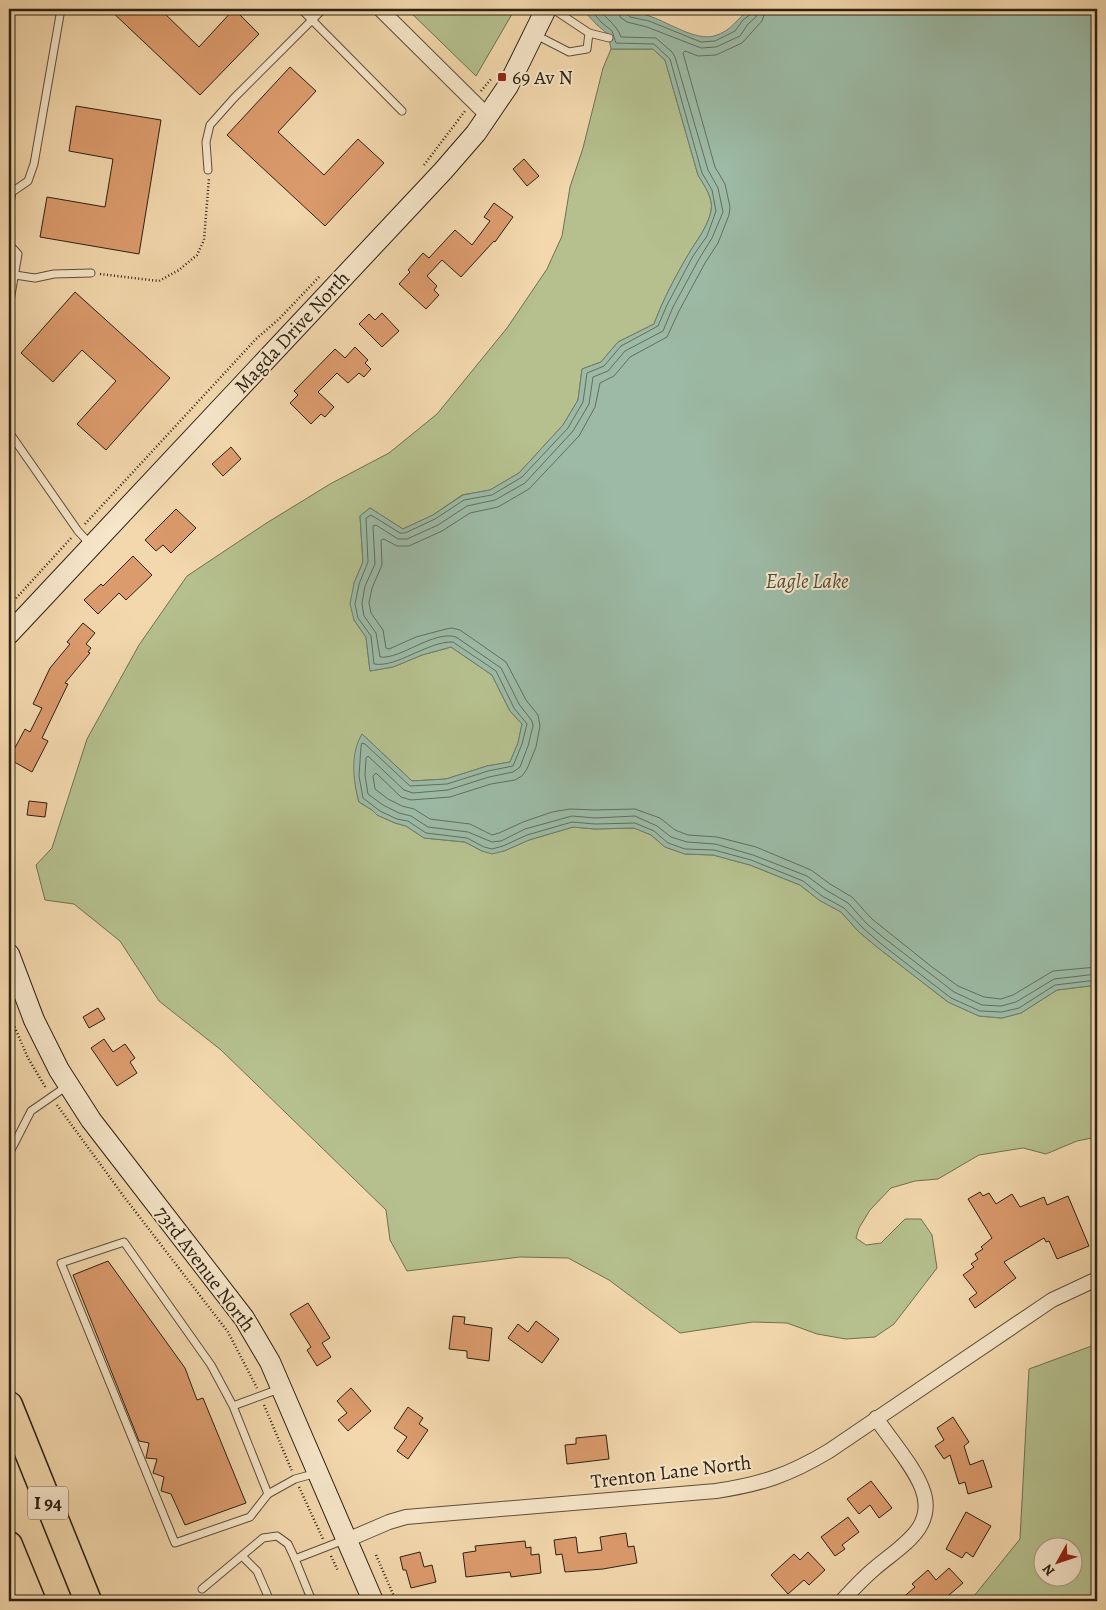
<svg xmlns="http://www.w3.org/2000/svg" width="1106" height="1610" font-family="Alegreya,serif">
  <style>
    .green { fill: #b5c08e; stroke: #707050; fill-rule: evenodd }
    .water { fill: #9cbaa6; stroke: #6f7d6b }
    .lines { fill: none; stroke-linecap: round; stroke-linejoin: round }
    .shore { stroke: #646e5c; stroke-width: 1 }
    .building { fill: #dc9b6d; stroke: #2c2113 }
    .lane-casing { stroke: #5e4f3a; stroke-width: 9 }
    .street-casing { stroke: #5e4f3a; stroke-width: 16 }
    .secondary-casing { stroke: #2c2113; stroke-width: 22 }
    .highway-casing { stroke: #2c2113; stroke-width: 29 }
    .path { stroke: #2c2113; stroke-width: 2.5; stroke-dasharray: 1 2.5; stroke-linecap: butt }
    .lane { stroke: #f7e6ca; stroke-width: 7 }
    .street { stroke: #f7e6ca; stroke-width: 14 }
    .secondary { stroke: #f7e6ca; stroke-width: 20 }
    .highway { stroke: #f3d8ad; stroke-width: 26 }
    .poi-dot { fill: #8f2418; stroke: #f7e6ca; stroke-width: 2 }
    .labels { text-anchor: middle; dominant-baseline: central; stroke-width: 4; stroke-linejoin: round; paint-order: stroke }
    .shield { fill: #f7e6ca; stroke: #695c4a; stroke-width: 1 }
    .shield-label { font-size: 19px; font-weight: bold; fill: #2c2113 }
    .poi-label { font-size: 20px; fill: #2c2113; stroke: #f7e6ca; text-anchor: start }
    .street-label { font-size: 20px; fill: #2c2113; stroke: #f7e6ca }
    .water-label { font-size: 21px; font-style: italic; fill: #4e4f3f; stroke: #f7e6ca }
  </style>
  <rect width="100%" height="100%" fill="#f3d8ad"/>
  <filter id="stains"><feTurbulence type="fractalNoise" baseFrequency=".004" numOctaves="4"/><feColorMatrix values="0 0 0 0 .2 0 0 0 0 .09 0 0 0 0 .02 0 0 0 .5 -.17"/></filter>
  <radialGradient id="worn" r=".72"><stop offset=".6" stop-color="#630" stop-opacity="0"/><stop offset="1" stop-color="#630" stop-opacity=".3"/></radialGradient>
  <!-- green -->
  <g class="green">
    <path d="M407 9H515L476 76Z"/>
    <path d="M611 49H653L665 60 698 175C704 185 714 199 711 211 708 227 696 241 688 255 675 277 663 300 654 324L618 342 601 362 582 369 578 400 563 425 519 473 490 490 462 495 433 515 403 529 370 508 360 516 363 562 354 583V620L366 637 370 671 393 667 422 655 451 647 492 675 510 711 522 724 518 743 510 762 487 766 446 779 412 781 362 734C354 761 352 775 359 802L372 810 377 815 395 823 406 826 424 838 465 842 482 851H504L529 840 573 827 595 829 635 828 651 835 665 847 685 854 713 855 750 865 800 885 819 900 841 912 859 932 877 947 948 1002 979 1016 1002 1018 1021 1013 1057 990 1097 985V1137L1077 1141 1046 1154 1023 1148 979 1155 938 1179 915 1181 891 1188 870 1210 859 1228 856 1238 866 1245 881 1243 905 1219H921L932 1235 937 1268 894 1324 875 1337 846 1339 817 1334 787 1323 753 1322 680 1333 609 1280 568 1258 520 1257 407 1271 390 1240 386 1210 221 1050 159 1001 120 941 74 904 45 900 36 865 52 848 87 739 139 645 187 576 265 524 330 484 389 453 437 414 507 328 547 269 562 236 570 187 583 148 603 68Z"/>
    <path d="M1097 1344V1601H970L1020 1539 1029 1369ZM1044 1548H1074V1578H1044Z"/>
  </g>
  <!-- water -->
  <path class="water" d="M582 9H626C634 13 643 13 652 17 669 23 696 41 714 36 732 31 736 19 750 9H1097V985L1057 990 1021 1013 1002 1018 979 1016 948 1002 877 947 859 932 841 912 819 900 800 885 750 865 713 855 685 854 665 847 651 835 634 828 595 829 573 827 529 840 504 851 492 854 482 851 465 842 424 838 406 826 395 823 377 815 372 810 359 802C353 780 350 754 362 734L412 781 446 779 487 766 510 762 518 743 522 724 510 711 492 675 451 647 422 655 393 667 370 671 366 637 354 620 350 604 354 583 363 562 360 516 370 508 403 529 433 515 463 495 490 490 519 473 563 425 578 400 582 369 601 362 618 342 654 324C663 300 675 277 688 255 696 241 708 227 711 211 714 199 704 185 698 175L665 60 653 49H611L608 34 597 25Z"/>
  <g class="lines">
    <!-- shore -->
    <g class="shore">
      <path d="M590 9 601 22 612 31 616 43 654 44 670 59 702 173 712 190 716 211 707 236 693 256 667 305 658 326 621 346 604 366 587 373 583 402 568 428 522 477 492 495 464 500 435 519 405 533H400L371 515 366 518 368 562 359 584 355 604 358 618 371 636 374 664C397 668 428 641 453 642L496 671 514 708 527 724 522 744 513 766 488 771 447 784 410 786 365 744 362 743 361 746 359 776 363 798 380 811 397 819 408 821 426 833 467 838 484 847 492 849 503 846 527 835 572 822 595 824 635 823 654 831 668 843 685 849 714 850 751 860 803 881 822 896 844 908 863 928 880 943 951 998 980 1011 1002 1012 1019 1008 1055 985 1097 980"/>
      <path d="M599 9C606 19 617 25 621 37L656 38 672 52 675 57 708 170 718 188 723 212 712 238 699 259 673 307 663 331 625 351 608 371 593 377 589 404 573 431 525 483 495 500 467 506 438 525 407 539H398L376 525 373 526 375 564 365 586 362 603 364 616 376 633 380 657C400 660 433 630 456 637L501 668 519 704 532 721 533 726 528 746 520 767 513 772 489 777 448 790 413 793 404 790 368 756 366 758 365 775 368 794 383 805 399 813 411 816 428 827 468 832 492 842 501 841 525 829 572 816 595 818 635 816 657 826 671 837 687 842 715 844 753 855 807 876 826 890 848 903 867 924 884 938 954 992 982 1005 1001 1006 1016 1002 1054 979 1097 974"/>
      <path d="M618 9 620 17 627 22 647 27 701 48 716 47 740 36 748 24 756 17 758 9"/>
      <path d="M625 9 626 13 630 17 649 21 701 42 715 41 735 31 743 20 751 14 752 9"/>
      <path d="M766 9 762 21 742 43 716 55 698 56 685 51 683 53 715 167 725 184 730 207 729 215 718 243 705 263 679 311 667 337 630 357 614 376 600 383 595 407 579 436 529 489 498 507 470 513 442 531 409 546H397L384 539 381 540 382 565 372 588 369 603 371 613 383 630 386 648 389 649 416 637 446 629 452 628 460 630 506 662 526 700 538 715 540 726 536 747 527 769 522 776 515 780 491 784 450 797 411 800 401 797 376 773 373 776 375 789 388 799 402 806 414 809 430 819 470 824 492 835 499 833 523 822 552 812 570 809 595 810 635 809 660 818 675 830 688 835 717 837 756 847 811 870 830 884 852 897 872 919 932 967 958 986 984 997 1001 999 1013 995 1053 971 1097 967"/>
    </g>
  </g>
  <!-- building -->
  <g class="building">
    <path d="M109 9H160L199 47 234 9 259 34 200 95Z"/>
    <path d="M290 67 316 91 278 132 324 175 358 139 384 163 325 226 227 135Z"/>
    <path d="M76 106 161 120 139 254 40 237 47 197 105 207 113 159 69 151Z"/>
    <path d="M524 159 539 176 527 186 513 169Z"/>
    <path d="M494 203 513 217 495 242 494 241 461 277 442 260 427 276 437 286 434 290 439 295 426 309 399 284 410 272 408 270 423 253 429 258 455 230 472 245 490 221 484 217Z"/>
    <path d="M75 292 170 378 106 450 77 424 116 381 82 350 53 382 21 353Z"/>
    <path d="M382 313 399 331 382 347 359 324 369 314 375 320Z"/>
    <path d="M355 347 368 360 365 363 371 369 364 377 359 373 348 383 337 373 318 392 334 407 325 417 321 414 311 424 290 403 298 395 294 391 335 349 345 358Z"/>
    <path d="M231 447 241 459 223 476 212 464Z"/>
    <path d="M176 509 196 528 171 553 163 545 156 551 145 540Z"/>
    <path d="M133 556 152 575 126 600 119 593 98 614 84 600 101 584 103 586Z"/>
    <path d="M83 623 95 633 86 644 91 648 88 652 90 653 65 683 68 684 42 738 48 741 32 772 9 759 25 729 30 732 42 708 33 704 50 668 70 644 67 642Z"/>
    <path d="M29 801 47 803 45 817 27 815Z"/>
    <path d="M98 1008 105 1019 89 1028 83 1017Z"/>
    <path d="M104 1039 113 1052 125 1044 135 1058 130 1062 137 1073 117 1086 91 1048Z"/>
    <path d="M980 1192 983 1196 989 1193 996 1204 1012 1194 1020 1207 1044 1197 1047 1205 1068 1196 1089 1246 1057 1259 1049 1241 1046 1242 1044 1238 1004 1262 1016 1278 975 1308 969 1299 977 1293 963 1275 974 1267 971 1264 978 1259 975 1254 983 1249 981 1247 992 1238 968 1199Z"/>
    <path d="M108 1261 185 1368 197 1400 203 1398 246 1503 185 1525 171 1494 161 1491 164 1477 153 1473 157 1459 146 1458 149 1443 139 1441 73 1275Z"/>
    <path d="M308 1303 330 1338 322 1343 331 1357 317 1366 307 1350 311 1347 290 1314Z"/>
    <path d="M453 1316 465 1317 464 1324 492 1328 489 1361 467 1358V1351L449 1349Z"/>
    <path d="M536 1321 559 1339 542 1363 508 1338 518 1324 528 1332Z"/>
    <path d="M351 1388 371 1411 348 1431 338 1420 347 1413 337 1401Z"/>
    <path d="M408 1407 423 1418 419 1424 428 1430 408 1459 397 1451 407 1437 394 1428Z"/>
    <path d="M953 1417 969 1442 964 1446 970 1465 983 1460 992 1487 968 1494 965 1482 959 1484 950 1455 944 1459 935 1446 944 1440 937 1428Z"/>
    <path d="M606 1435 609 1459 567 1464 565 1445 576 1444V1438Z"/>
    <path d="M871 1481 892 1508 879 1518 870 1505 859 1514 847 1499Z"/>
    <path d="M966 1512 991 1526 973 1557 966 1552 962 1558 946 1549Z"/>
    <path d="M848 1517 859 1532 842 1545 845 1549 835 1556 821 1537Z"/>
    <path d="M626 1533 628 1547 634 1546 637 1563 603 1569 565 1572 562 1554 556 1555 554 1540 576 1537 578 1553 602 1550 600 1537Z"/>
    <path d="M525 1541 526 1548 531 1547V1555L539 1554 541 1573 511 1577 510 1572 466 1577 463 1553 476 1551 475 1546Z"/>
    <path d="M420 1552 424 1567 432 1565 436 1582 411 1588 406 1570H403L400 1557Z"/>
    <path d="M808 1552 825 1570 809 1585 804 1580 788 1594 771 1575 794 1554 800 1560Z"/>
    <path d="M949 1568 963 1583 942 1601H899L915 1587 912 1584 928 1570 936 1580Z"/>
  </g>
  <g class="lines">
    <defs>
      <g id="lane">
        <path d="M301 9 312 20 323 9"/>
        <path d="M589 33 609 38"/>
        <path d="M534 34 569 52 587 49 589 33 553 9"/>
        <path d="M208 170 206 142 210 125 234 98 312 20 402 111"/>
        <path d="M9 209 12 192 28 181 34 164 61 9"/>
        <path d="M9 244 18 254 9 307"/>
        <path d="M15 275 35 278 54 274 91 273"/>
        <path d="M9 432 78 531 91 545"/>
        <path d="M9 1154 31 1111 67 1086"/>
        <path d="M233 1406 211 1365 124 1242 61 1263 175 1543 250 1517 268 1494 233 1406 279 1389"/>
        <path d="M268 1494 295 1479 317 1473"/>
        <path d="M242 1556 257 1571 270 1601"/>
        <path d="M202 1589 263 1538 277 1536 288 1544 295 1559"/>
        <path d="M312 1601 295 1559 344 1540"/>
      </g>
      <g id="street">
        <path d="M380 9 488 116"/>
        <path d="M347 1540 389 1522 406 1517 716 1491C762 1484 789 1475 829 1451L1052 1300 1097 1279"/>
        <path d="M842 1601C852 1590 862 1579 874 1569 899 1547 938 1528 922 1488 913 1465 890 1439 876 1418"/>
      </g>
      <g id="secondary">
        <path d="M9 634 443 171 476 133 508 86 546 9"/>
        <path d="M9 954 34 1020 59 1070 91 1120 244 1318 270 1362 373 1601"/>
      </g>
      <g id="highway">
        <path d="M9 1405 88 1601"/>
        <path d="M9 1545 32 1601"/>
      </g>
    </defs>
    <!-- lane casing -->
    <use href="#lane" class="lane-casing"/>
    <!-- street casing -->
    <use href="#street" class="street-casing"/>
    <!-- secondary casing -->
    <use href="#secondary" class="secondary-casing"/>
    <!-- highway casing -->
    <use href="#highway" class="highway-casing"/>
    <!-- path -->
    <g class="path">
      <path d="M481 91 492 78"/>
      <path d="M424 165 465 111"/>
      <path d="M100 274 159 281 179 270 197 255 204 240 209 178"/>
      <path d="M85 524 256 339 280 318 320 276"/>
      <path d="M9 606 72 537"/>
      <path d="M9 1014 28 1058 46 1088"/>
      <path d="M57 1105 125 1198 228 1332 257 1388"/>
      <path d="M264 1405 292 1471"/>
      <path d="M299 1487 323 1539"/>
      <path d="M376 1555 396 1601"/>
      <path d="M331 1556 338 1571"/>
    </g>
    <!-- lane -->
    <use href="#lane" class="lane"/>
    <!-- street -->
    <use href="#street" class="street"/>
    <!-- secondary -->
    <use href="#secondary" class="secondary"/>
    <!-- highway -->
    <use href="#highway" class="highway"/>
  </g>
  <!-- markers -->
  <rect class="poi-dot" x="497" y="72" width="10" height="10" rx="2.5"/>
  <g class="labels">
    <!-- shield labels -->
    <rect class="shield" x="28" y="1486.5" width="40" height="33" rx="4"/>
    <g class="shield-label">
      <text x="48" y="1503">I 94</text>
    </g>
    <!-- poi labels -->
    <g class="poi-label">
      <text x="512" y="77">69 Av N</text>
    </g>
    <!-- street labels -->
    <g class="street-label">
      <text transform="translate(292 332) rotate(-47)">Magda Drive North</text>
      <text transform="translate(205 1269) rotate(53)">73rd Avenue North</text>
      <text transform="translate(671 1472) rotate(-7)">Trenton Lane North</text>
    </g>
    <!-- water labels -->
    <g class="water-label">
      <text x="807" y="581">Eagle Lake</text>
    </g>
  </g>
  <!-- margin -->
  <rect width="1106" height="1610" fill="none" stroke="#f3d8ad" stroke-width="30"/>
  <rect x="10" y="10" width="1086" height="1590" fill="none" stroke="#2c2113" stroke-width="2.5"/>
  <rect x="15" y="15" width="1076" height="1580" fill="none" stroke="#2c2113"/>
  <!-- north arrow -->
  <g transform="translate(1058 1562) rotate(230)"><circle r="24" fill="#f7e6ca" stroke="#a69781"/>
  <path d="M0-4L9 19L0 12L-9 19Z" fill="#8f2418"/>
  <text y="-8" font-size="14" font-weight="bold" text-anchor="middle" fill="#2c2113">N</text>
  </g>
  <rect width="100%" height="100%" filter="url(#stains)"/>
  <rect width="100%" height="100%" fill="url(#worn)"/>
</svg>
